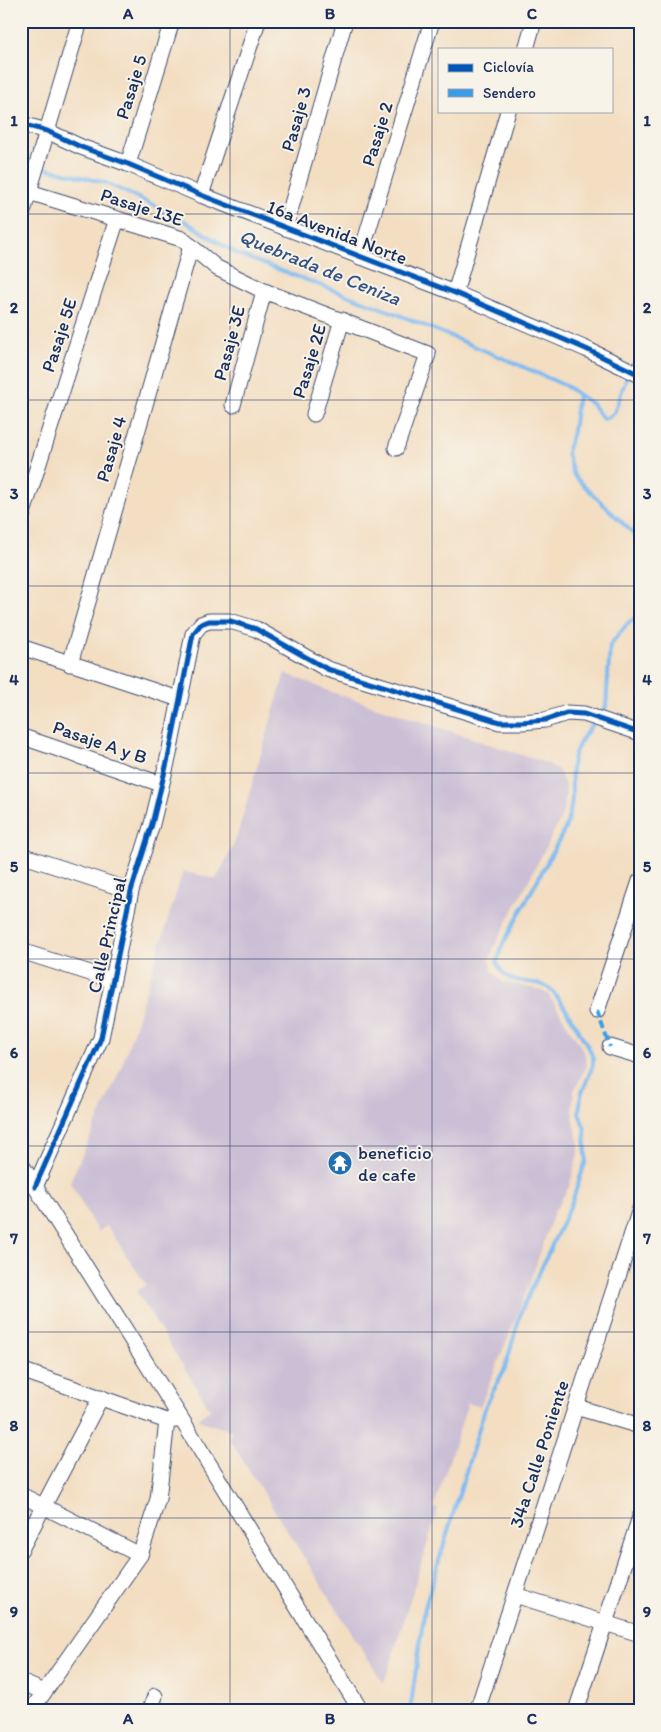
<svg xmlns="http://www.w3.org/2000/svg" width="661" height="1732" font-family="Itim,sans-serif">
  <style>
    .industrial { fill: #cbbfd5 }
    .lines { fill: none; stroke-linecap: round; stroke-linejoin: round }
    .stream { stroke: #7fbbf1; stroke-width: 4 }
    .minor-casing { stroke: #3b496d; stroke-width: 17 }
    .minor { stroke: #fff; stroke-width: 15 }
    .quiet { stroke: #3b9de6; stroke-width: 4; stroke-dasharray: 8 4; stroke-linecap: butt }
    .cycleway-casing { stroke: #f7f3e8; stroke-width: 8 }
    .cycleway { stroke: #0057b8; stroke-width: 5 }
    .grid { fill: none; stroke: #1b2f5e; stroke-width: 1; stroke-opacity: 0.55 }
    .labels { text-anchor: middle; dominant-baseline: central; stroke-width: 4; stroke-linejoin: round; paint-order: stroke }
    .street-label { font-size: 19px; fill: #1b2f5e; stroke: #f7f3e8 }
    .poi-label { font-size: 19px; fill: #1b2f5e; stroke: #f7f3e8; text-anchor: start }
    .water-label { font-size: 20px; font-style: italic; fill: #345283; stroke: #f7f3e8 }
    .neatline { fill: none; stroke: #1b2f5e; stroke-width: 2 }
    .grid-label { font-size: 16px; text-anchor: middle; font-weight: bold; fill: #1b2f5e }
  </style>
  <rect width="100%" height="100%" fill="#f7f3e8"/>
  <filter id="ink" filterUnits="userSpaceOnUse"><feTurbulence type="fractalNoise" baseFrequency=".02" numOctaves="2"/><feDisplacementMap in="SourceGraphic" scale="10" xChannelSelector="R" yChannelSelector="G"/><feConvolveMatrix kernelMatrix="1 2 1 2 8 2 1 2 1" color-interpolation-filters="sRGB"/></filter>
  <filter id="wash" filterUnits="userSpaceOnUse"><feTurbulence type="fractalNoise" baseFrequency=".0096" numOctaves="4" result="noise"/><feDisplacementMap in="SourceGraphic" scale="20" xChannelSelector="R" yChannelSelector="G"/><feGaussianBlur stdDeviation="1.12" result="paint"/><feColorMatrix in="noise" values="0 0 0 0 0 0 0 0 0 0 0 0 0 0 0 0 0 1.4 0 .05"/><feComposite in="paint" operator="in"/></filter>
  <g filter="url(#wash)">
    <rect width="100%" height="100%" fill="#f3dec2"/>
    <!-- industrial -->
    <path class="industrial" d="M285 673 329 691 549 764 559 771 566 788 564 807 560 820 494 947 490 960 492 971 503 982 540 990 549 995 585 1054 587 1065 574 1091 572 1111 579 1145V1151L569 1187 554 1212 529 1285 480 1407 468 1403 434 1507 438 1509 384 1684 230 1440 232 1431 198 1420 210 1409 136 1291 146 1285 107 1226 98 1232 70 1182 121 1068 130 1042 183 871 216 879 235 842Z"/>
    <g class="lines">
      <!-- stream -->
      <g class="stream">
        <path d="M21 163 34 165"/>
        <path d="M41 167 106 183 175 215 237 254 397 314 519 365 566 386 592 404 603 419 609 417 614 413 628 374"/>
        <path d="M631 368 640 353"/>
        <path d="M578 395 573 431 567 453 574 476 634 534 640 544"/>
        <path d="M600 715 606 707 610 645 628 623 640 614"/>
        <path d="M410 1711 425 1607 486 1405 505 1368 521 1312 572 1202 586 1160 585 1129 579 1113 581 1095 593 1065V1058L589 1048C580 1034 560 995 547 987 534 979 513 985 503 973 501 970 499 966 497 963L502 946 565 829C569 816 573 804 572 790 572 779 570 767 574 756 578 743 586 733 594 722"/>
      </g>
    </g>
  </g>
  <g filter="url(#ink)">
    <g class="lines">
      <defs>
        <g id="minor">
          <path d="M526 49 534 21"/>
          <path d="M21 124 47 131 81 147 128 164 201 195 455 293 586 349 640 375"/>
          <path d="M128 164 172 21"/>
          <path d="M29 192 182 239 217 268 264 291 428 354 396 448"/>
          <path d="M201 195 258 21"/>
          <path d="M21 218 80 21"/>
          <path d="M285 228 345 21"/>
          <path d="M360 257 432 21"/>
          <path d="M455 293 508 111"/>
          <path d="M233 405 264 291"/>
          <path d="M314 414 342 320"/>
          <path d="M21 519 117 219"/>
          <path d="M21 647 179 699"/>
          <path d="M70 664 191 246"/>
          <path d="M26 738 161 784"/>
          <path d="M21 855 131 891"/>
          <path d="M21 951 112 980"/>
          <path d="M597 1011 640 881"/>
          <path d="M610 1047 640 1056"/>
          <path d="M21 1164 182 1420 361 1711"/>
          <path d="M35 1187 101 1038 131 891 152 824 169 754 193 634 201 624 209 621H230L256 629 327 669 500 722H522L545 720 567 713 584 714 640 733"/>
          <path d="M21 1370 167 1421 176 1420"/>
          <path d="M576 1407 640 1426"/>
          <path d="M21 1495 140 1555"/>
          <path d="M21 1549 101 1397"/>
          <path d="M515 1595 640 1634"/>
          <path d="M21 1682 44 1692"/>
          <path d="M31 1711 140 1555 158 1499 167 1421"/>
          <path d="M150 1711 155 1696"/>
          <path d="M477 1711 640 1209"/>
          <path d="M576 1711 640 1517"/>
        </g>
      </defs>
      <!-- minor casing -->
      <use href="#minor" class="minor-casing"/>
      <!-- minor -->
      <use href="#minor" class="minor"/>
      <!-- quiet -->
      <path class="quiet" d="M597 1011 610 1047"/>
      <defs>
        <g id="cycleway">
          <path d="M21 124 47 131 81 147 128 164 201 195 455 293 586 349 640 375"/>
          <path d="M35 1187 101 1038 131 891 152 824 169 754 193 634 201 624 209 621H230L256 629 327 669 500 722H522L545 720 567 713 584 714 640 733"/>
        </g>
      </defs>
      <!-- cycleway casing -->
      <use href="#cycleway" class="cycleway-casing"/>
      <!-- cycleway -->
      <use href="#cycleway" class="cycleway"/>
    </g>
  </g>
  <!-- grid -->
  <path class="grid" d="M230 21V1711M432 21V1711M21 214H640M21 400H640M21 586H640M21 773H640M21 959H640M21 1146H640M21 1332H640M21 1518H640"/>
  <!-- icons -->
  <defs>
    <symbol id="temple-disc" viewBox="-11 -11 22 22"><circle r="9.5" fill="#1f6fb2" stroke="#f7f3e8"/><path d="M0-6L5-2H3V0L6.5 2.5H4V6H1.5V3h-3V6H-4V2.5H-6.5L-3 0V-2H-5Z" fill="#fff"/></symbol>
  </defs>
  <g fill-rule="evenodd">
    <use href="#temple-disc" x="326" y="1149" width="28" height="28"/>
  </g>
  <g class="labels">
    <!-- street labels -->
    <g class="street-label">
      <text transform="translate(131 87) rotate(-73)">Pasaje 5</text>
      <text transform="translate(296 119) rotate(-74)">Pasaje 3</text>
      <text transform="translate(377 134) rotate(-73)">Pasaje 2</text>
      <text transform="translate(142 207) rotate(18)">Pasaje 13E</text>
      <text transform="translate(337 232) rotate(21)">16a Avenida Norte</text>
      <text transform="translate(59 335) rotate(-72)">Pasaje 5E</text>
      <text transform="translate(229 343) rotate(-75)">Pasaje 3E</text>
      <text transform="translate(309 361) rotate(-73)">Pasaje 2E</text>
      <text transform="translate(111 449) rotate(-74)">Pasaje 4</text>
      <text transform="translate(100 742) rotate(19)">Pasaje A y B</text>
      <text transform="translate(107 935) rotate(-77)">Calle Principal</text>
      <text transform="translate(539 1454) rotate(-72)">34a Calle Poniente</text>
    </g>
    <!-- poi labels -->
    <g class="poi-label">
      <text x="358" y="1152">beneficio<tspan x="358" dy="22">de cafe</tspan></text>
    </g>
    <!-- water labels -->
    <g class="water-label">
      <text transform="translate(320 267) rotate(22)">Quebrada de Ceniza</text>
    </g>
  </g>
  <!-- margin -->
  <rect width="661" height="1732" fill="none" stroke="#f7f3e8" stroke-width="55"/>
  <!-- legend -->
  <rect x="438" y="48" width="175" height="65" fill="#f7f3e8" stroke="#9fa5b1"/>
  <rect x="448" y="64" width="25" height="8" fill="#0057b8" stroke="#9fa5b1"/>
  <text x="483" y="72" font-size="15" fill="#1b2f5e">Ciclovía</text>
  <rect x="448" y="89" width="25" height="8" fill="#3b9de6" stroke="#9fa5b1"/>
  <text x="483" y="98" font-size="15" fill="#1b2f5e">Sendero</text>
  <rect x="28" y="28" width="606" height="1676" class="neatline"/>
  <g class="grid-label">
    <text x="128" y="19">A</text>
    <text x="330" y="19">B</text>
    <text x="532" y="19">C</text>
    <text x="14" y="126">1</text>
    <text x="647" y="126">1</text>
    <text x="14" y="313">2</text>
    <text x="647" y="313">2</text>
    <text x="14" y="499">3</text>
    <text x="647" y="499">3</text>
    <text x="14" y="685">4</text>
    <text x="647" y="685">4</text>
    <text x="14" y="872">5</text>
    <text x="647" y="872">5</text>
    <text x="14" y="1058">6</text>
    <text x="647" y="1058">6</text>
    <text x="14" y="1244">7</text>
    <text x="647" y="1244">7</text>
    <text x="14" y="1431">8</text>
    <text x="647" y="1431">8</text>
    <text x="14" y="1617">9</text>
    <text x="647" y="1617">9</text>
    <text x="128" y="1724">A</text>
    <text x="330" y="1724">B</text>
    <text x="532" y="1724">C</text>
  </g>
</svg>
